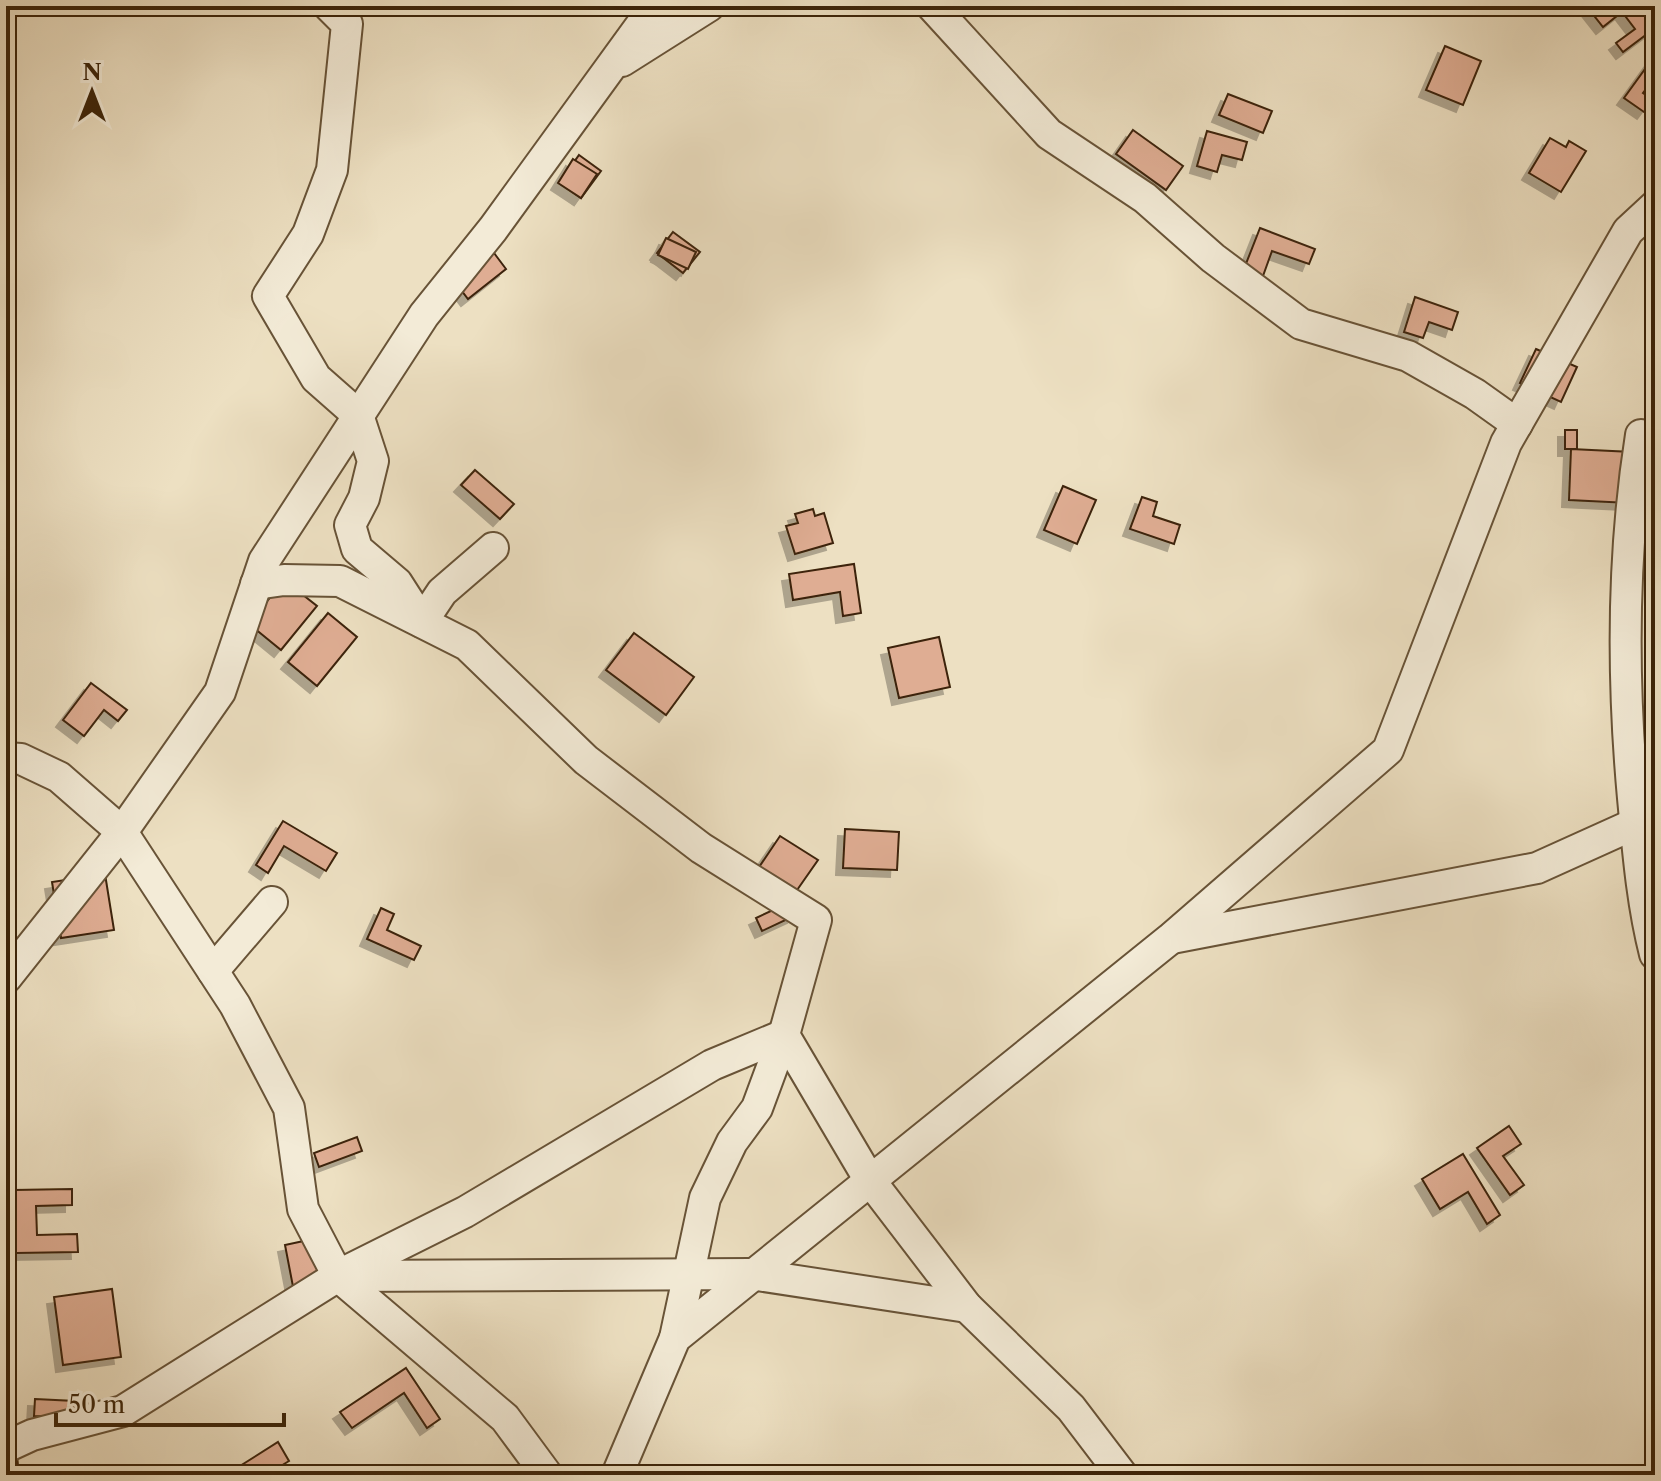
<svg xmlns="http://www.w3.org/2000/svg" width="1661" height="1481" font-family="'Libre Caslon Text',serif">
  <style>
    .building { fill: #dfad93; stroke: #3c2409; stroke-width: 2; filter: url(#shadow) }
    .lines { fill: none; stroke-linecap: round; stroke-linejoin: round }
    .minor-casing { stroke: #685337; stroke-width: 34 }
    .minor { stroke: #f3ebd7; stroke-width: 30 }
  </style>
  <defs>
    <filter id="shadow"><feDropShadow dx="-7" dy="7" stdDeviation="0" flood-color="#0004"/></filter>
  </defs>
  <rect width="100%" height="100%" fill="#ede0c2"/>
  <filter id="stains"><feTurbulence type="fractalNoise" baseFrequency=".0025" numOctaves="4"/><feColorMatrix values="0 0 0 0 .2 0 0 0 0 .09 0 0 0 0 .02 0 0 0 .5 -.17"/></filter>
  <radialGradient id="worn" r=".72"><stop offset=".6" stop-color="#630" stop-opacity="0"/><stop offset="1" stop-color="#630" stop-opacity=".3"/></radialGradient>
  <!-- building -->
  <g class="building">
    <path d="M1590 6H1643L1655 21V28L1623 52 1616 43 1635 29 1622 12 1603 27 1588 8Z"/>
    <path d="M1445 46 1481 61 1463 105 1426 90Z"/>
    <path d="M1653 58 1655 77 1643 93 1653 100 1644 112 1624 98Z"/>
    <path d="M1228 94 1272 111 1263 133 1219 115Z"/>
    <path d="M1133 130 1183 166 1166 190 1116 154Z"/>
    <path d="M1207 131 1247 142 1242 160 1222 155 1217 172 1197 166Z"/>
    <path d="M1550 138 1566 147 1569 141 1586 151 1561 192 1529 173Z"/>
    <path d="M579 155 601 171 581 198 560 182Z"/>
    <path d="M573 159 597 174 581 198 558 183Z"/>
    <path d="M1260 228 1315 249 1309 264 1272 251 1259 287 1240 279Z"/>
    <path d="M673 232 700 252 683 273 657 253Z"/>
    <path d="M666 238 696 252 688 269 658 255Z"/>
    <path d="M491 249 506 269 468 299 452 278Z"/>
    <path d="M1415 297 1458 312 1452 330 1429 322 1423 338 1404 332Z"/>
    <path d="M1536 349 1577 367 1561 402 1520 383Z"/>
    <rect x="1565" y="430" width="12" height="19"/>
    <path d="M1571 449 1632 452 1629 503 1569 500Z"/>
    <path d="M475 470 514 504 500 519 461 485Z"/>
    <path d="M1063 486 1096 500 1077 544 1044 530Z"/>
    <path d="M1142 497 1157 502 1153 516 1180 525 1174 544 1130 529Z"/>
    <path d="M813 509 815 516 824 513 833 543 795 554 786 526 798 523 795 514Z"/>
    <path d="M854 564 861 613 843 616 840 592 793 600 789 574Z"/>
    <path d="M284 580 317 606 281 650 249 624Z"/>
    <path d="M328 613 357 637 317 686 288 662Z"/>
    <path d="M634 633 694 677 666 715 606 670Z"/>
    <path d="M939 637 950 687 899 698 888 648Z"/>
    <path d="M91 683 127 710 118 721 104 710 84 736 63 720Z"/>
    <path d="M283 821 337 853 326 871 284 846 268 873 256 865Z"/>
    <path d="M845 829 899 832 897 870 843 868Z"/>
    <path d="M780 836 818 860 788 903 751 879Z"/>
    <path d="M105 874 114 930 61 938 52 882Z"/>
    <path d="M788 903 794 916 762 931 756 918Z"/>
    <path d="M381 908 394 914 387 930 421 946 414 960 367 939Z"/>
    <path d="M1509 1126 1521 1144 1503 1156 1524 1185 1510 1195 1477 1148Z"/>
    <path d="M357 1137 362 1151 319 1167 314 1153Z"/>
    <path d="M1463 1154 1500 1215 1487 1224 1468 1192 1440 1209 1422 1179Z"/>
    <path d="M72 1189V1205L36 1206 37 1235 77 1234 78 1252 16 1253 14 1190Z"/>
    <path d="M313 1239 323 1292 295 1297 285 1245Z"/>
    <path d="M112 1289 121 1357 63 1365 54 1297Z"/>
    <path d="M406 1368 440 1419 427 1428 404 1393 352 1428 340 1412Z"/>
    <path d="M35 1399 75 1401V1417L34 1416Z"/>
    <path d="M15 1436 19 1475H6V1437Z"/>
    <path d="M278 1442 289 1461 266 1475H246L240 1466Z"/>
  </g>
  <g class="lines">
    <defs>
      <g id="minor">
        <path d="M329 6 347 24 332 170 308 234 268 296 316 378 358 415 373 461 364 498 350 525 357 549 397 583 422 622 442 592 493 548"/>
        <path d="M932 6 1049 134 1145 198 1213 258 1301 324 1408 356 1475 394 1517 424"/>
        <path d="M622 61 709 6"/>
        <path d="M1641 435C1622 555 1622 677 1633 798 1638 851 1642 903 1655 954"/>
        <path d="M256 584 284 580 340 581 467 645 586 760 701 848 816 920 784 1035 869 1179 967 1307 1071 1408 1122 1475"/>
        <path d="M6 758 21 759 59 777 122 832 235 1005 289 1108 303 1209 338 1276 505 1418 547 1475"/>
        <path d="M1172 938 1537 868 1650 817"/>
        <path d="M213 971 272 902"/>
        <path d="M6 978 122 832 220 692 264 561 424 315 493 229 655 6"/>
        <path d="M347 1271 465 1212 712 1065 784 1035"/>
        <path d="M675 1338 705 1198 732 1142 757 1108 784 1035"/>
        <path d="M6 1447 32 1435 123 1411 338 1276 751 1274 967 1307"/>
        <path d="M617 1475 675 1338 1170 939 1388 750 1506 443 1628 231 1655 206"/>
      </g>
    </defs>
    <!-- minor casing -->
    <use href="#minor" class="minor-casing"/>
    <!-- minor -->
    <use href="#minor" class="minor"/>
  </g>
  <!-- margin -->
  <rect width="1661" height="1481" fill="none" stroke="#ede0c2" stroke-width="32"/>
  <rect x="8" y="8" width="1645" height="1465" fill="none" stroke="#3c2409" stroke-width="4"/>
  <rect x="16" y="16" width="1629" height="1449" fill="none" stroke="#3c2409" stroke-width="2"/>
  <!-- north arrow -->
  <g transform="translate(92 92)" stroke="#f3ebd7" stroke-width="6" paint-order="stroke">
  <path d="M0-6L14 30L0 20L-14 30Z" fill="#3c2409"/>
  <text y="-12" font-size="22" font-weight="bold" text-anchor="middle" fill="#3c2409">N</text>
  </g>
  <!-- scale -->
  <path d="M56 1413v12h228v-12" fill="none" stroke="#3c2409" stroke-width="4"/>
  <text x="68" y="1413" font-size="24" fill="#3c2409" stroke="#f3ebd7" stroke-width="6" paint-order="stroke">50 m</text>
  <rect width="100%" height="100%" filter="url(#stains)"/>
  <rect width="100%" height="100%" fill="url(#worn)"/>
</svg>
